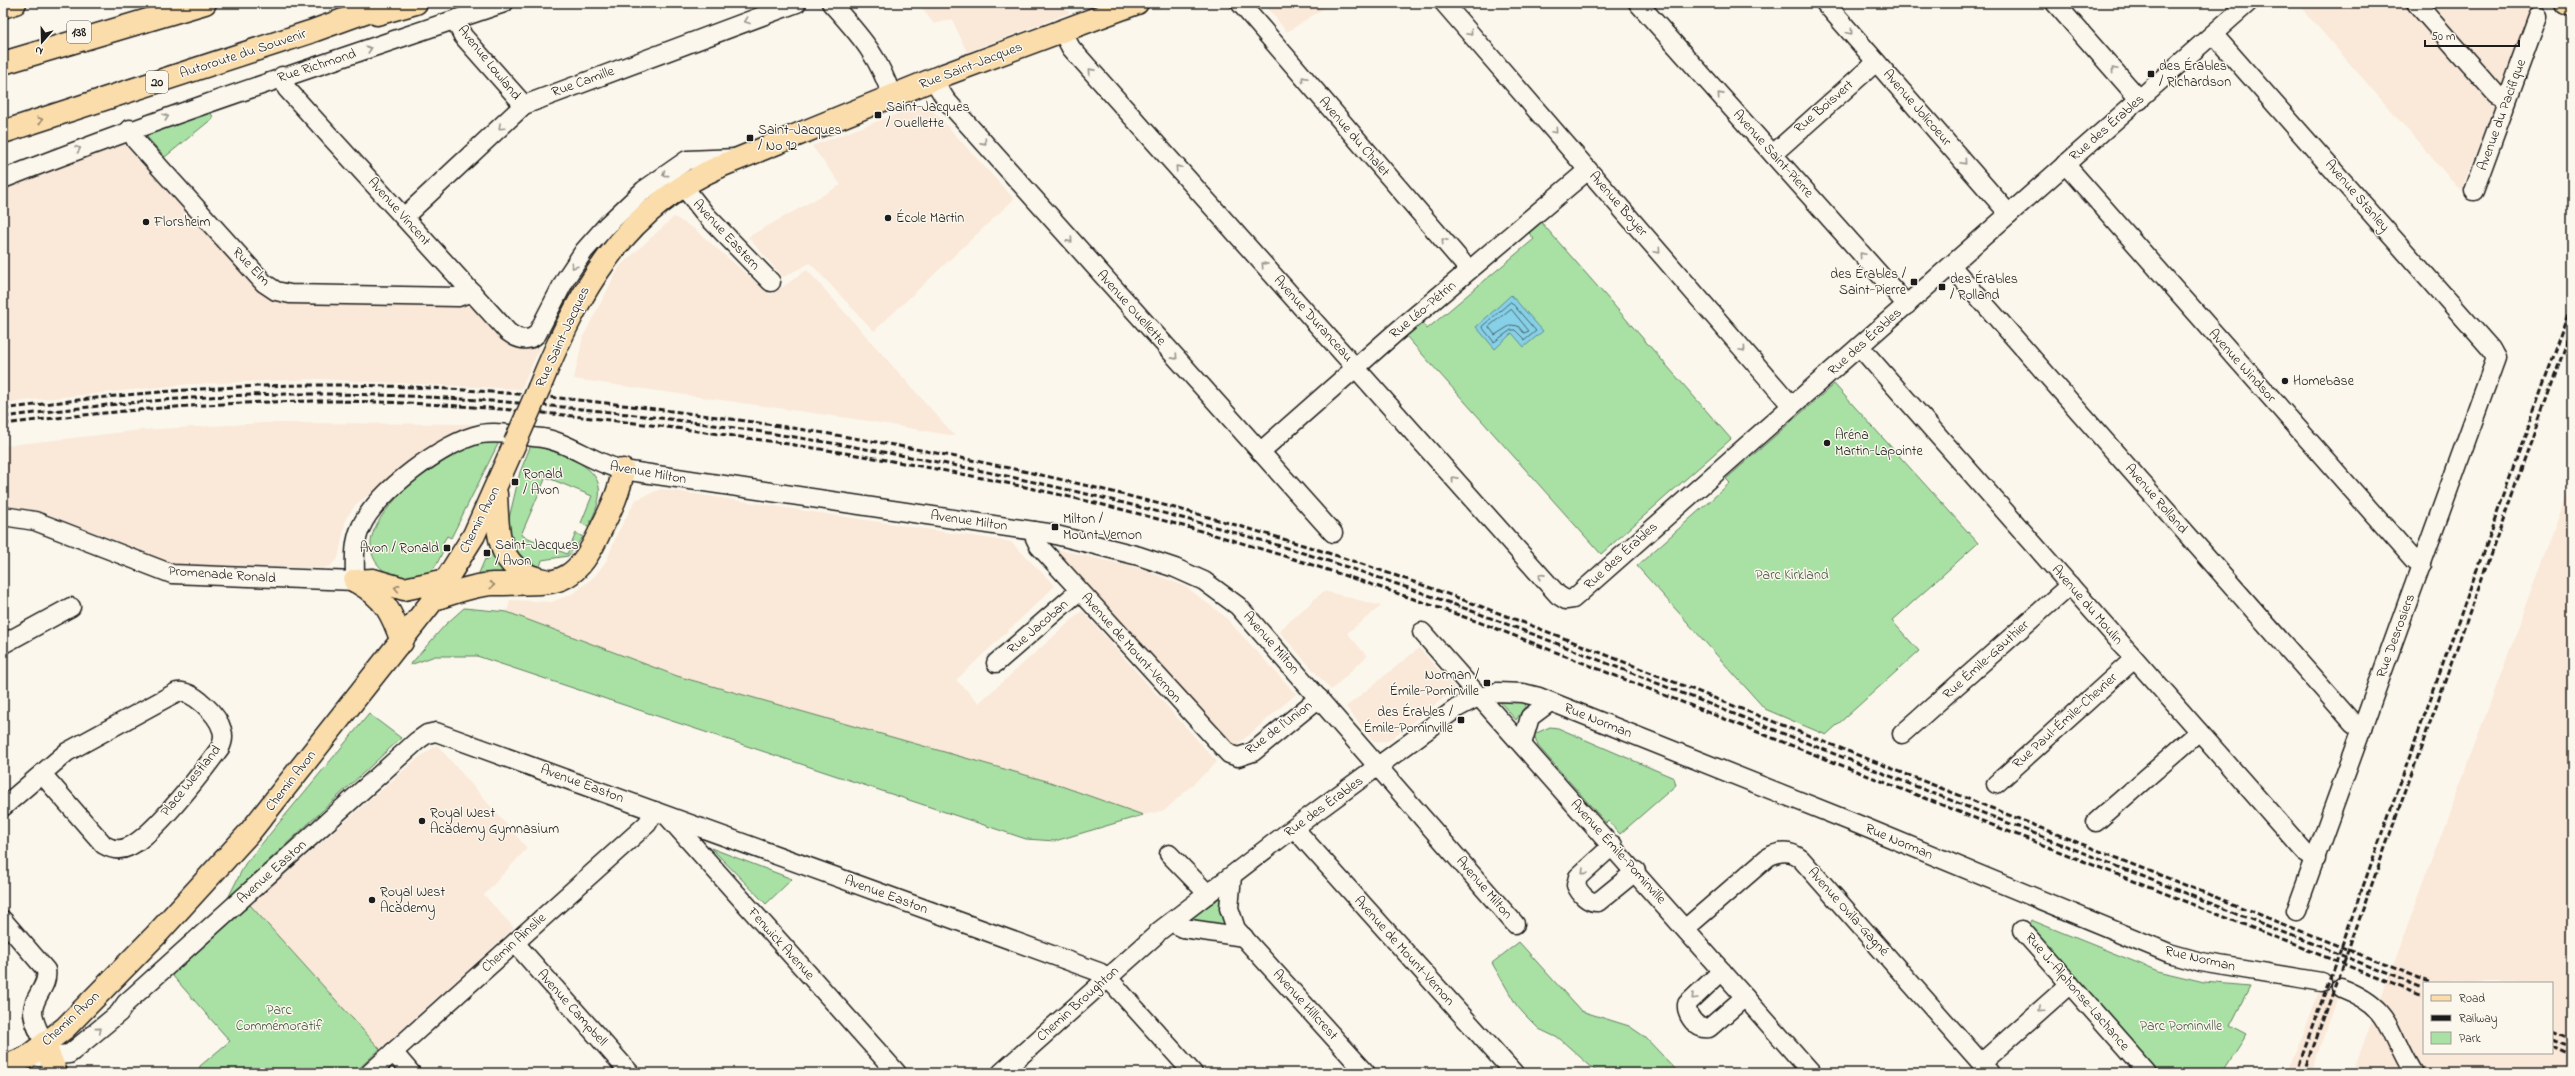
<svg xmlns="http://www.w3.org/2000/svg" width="2575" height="1076" font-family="'Indie Flower',sans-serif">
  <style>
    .built { fill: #fae8d8; fill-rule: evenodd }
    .green { fill: #a9e1a4; stroke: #627e60 }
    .water { fill: #87d1e8; stroke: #5c8996 }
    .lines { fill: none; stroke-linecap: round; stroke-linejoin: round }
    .shore { stroke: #47646e; stroke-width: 1 }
    .minor-casing { stroke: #1c1c1c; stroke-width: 21 }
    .major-casing { stroke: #1c1c1c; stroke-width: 25 }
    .highway-casing { stroke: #1c1c1c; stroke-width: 25 }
    .minor { stroke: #fbf7ec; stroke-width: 18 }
    .major { stroke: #fbddab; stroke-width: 22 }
    .highway { stroke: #fbddab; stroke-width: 22 }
    .rail { stroke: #1c1c1c; stroke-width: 3; stroke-dasharray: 6 3; stroke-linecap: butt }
    .major-bridge-casing { stroke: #1c1c1c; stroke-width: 25; stroke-linecap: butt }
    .major-bridge { stroke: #fbddab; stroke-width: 22 }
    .oneway { stroke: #97948e }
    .oneway2 { stroke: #97866b }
    .poi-dot { fill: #1c1c1c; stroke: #fbf7ec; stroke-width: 1.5 }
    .labels { text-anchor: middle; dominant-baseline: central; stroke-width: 3; stroke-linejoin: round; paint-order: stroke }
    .shield { fill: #fbf7ec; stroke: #5f5e5a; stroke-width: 1 }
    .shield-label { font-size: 13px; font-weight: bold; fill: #1c1c1c }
    .street-label { font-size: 14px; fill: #1c1c1c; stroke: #fbf7ec }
    .poi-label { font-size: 14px; fill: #1c1c1c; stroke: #fbf7ec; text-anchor: start }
    .park-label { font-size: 14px; fill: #465745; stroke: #fbf7ec }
  </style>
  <rect width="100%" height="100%" fill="#fbf7ec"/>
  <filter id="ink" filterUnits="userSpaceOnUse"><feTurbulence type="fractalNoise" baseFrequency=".025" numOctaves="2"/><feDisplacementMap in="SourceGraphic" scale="8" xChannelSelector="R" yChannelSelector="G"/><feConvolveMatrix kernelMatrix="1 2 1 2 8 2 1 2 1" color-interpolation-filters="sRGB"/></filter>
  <g filter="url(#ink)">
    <!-- built -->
    <g class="built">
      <path d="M918 3H1063L1069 13 967 52 952 19 934 24Z"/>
      <path d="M1264 3H1332L1287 32Z"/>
      <path d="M2297 3H2525L2532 7 2461 191Z"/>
      <path d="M926 103 1014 199 874 331 810 263 783 277 748 237 841 185 812 146Z"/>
      <path d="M122 142 257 289 272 300 293 303 473 306 505 341 545 336 521 389 317 379 190 384 3 403V189Z"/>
      <path d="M674 217 693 228 771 295 807 270 955 436 869 421 574 379 583 337 620 266Z"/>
      <path d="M265 423 476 424 457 434 398 473 356 504 346 518 338 558 330 566 324 568 176 564 45 513 3 505V446L142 430Z"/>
      <path d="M2572 484V1073H2353L2534 585ZM2424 983H2552V1053H2424Z"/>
      <path d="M661 489 1011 542 1055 586 956 680 979 703 1082 611 1217 762 1165 810 1143 815 1050 782 677 676 507 612 510 600 552 602 574 593 595 576 607 560 617 534 636 500Z"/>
      <path d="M1056 549 1142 569 1186 587 1224 616 1296 694 1237 745 1229 743Z"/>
      <path d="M1324 591 1381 606 1347 633 1367 656 1331 690 1279 631Z"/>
      <path d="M1419 648 1455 689 1388 741H1374L1346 707Z"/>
      <path d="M437 745 527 848 484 895 514 928 380 1049 250 905 417 759Z"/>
      <path d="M2325 974 2343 981 2312 1073H2286L2305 1032Z"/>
    </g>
    <!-- green -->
    <g class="green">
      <path d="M210 110 213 118 165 157 147 137V134Z"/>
      <path d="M1541 222 1731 439 1601 554 1406 336 1422 323 1427 329 1534 239 1529 233Z"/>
      <path d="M1834 384 1978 543 1892 621 1919 651 1826 735 1765 709 1637 566 1730 483 1726 479Z"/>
      <path d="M500 440 451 538 447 536 442 544 445 546C441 555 436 570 427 574 405 586 373 574 371 547 368 513 431 465 459 451 472 444 485 442 500 440Z"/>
      <path d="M531 445C546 448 558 453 572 459 607 476 604 495 588 527L581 523 592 496 546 477 521 535 567 554 576 533 583 537 568 556 542 560 539 570 519 562 507 527 520 472Z"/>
      <path d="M493 545 512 574 483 575 479 573 485 559 488 560Z"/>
      <path d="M464 608 507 612 677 676 1050 782 1143 815 1055 841 1026 839 477 656H435L410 665 445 625Z"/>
      <path d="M1500 702H1522L1526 705 1516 720Z"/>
      <path d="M369 714 401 738 228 898 245 864Z"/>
      <path d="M1550 727 1558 728 1674 778 1676 785 1620 834 1608 821 1606 823 1538 746 1534 734Z"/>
      <path d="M711 848 792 879 766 904Z"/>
      <path d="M1221 897 1226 924 1224 927 1187 921Z"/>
      <path d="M250 905 380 1049 354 1073H199L200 1066 230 1041 172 975Z"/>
      <path d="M2031 920 2158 971 2204 982 2250 986 2230 1025 2247 1034 2222 1073H2160L2029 926Z"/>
      <path d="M1519 942 1581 1011 1629 1026 1645 1037 1679 1073H1598L1560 1039 1539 1029 1525 1015 1517 1006 1492 963Z"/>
    </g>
    <!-- water -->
    <path class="water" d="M1511 295 1543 331 1524 347 1512 333 1495 349 1476 327Z"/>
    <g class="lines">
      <!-- shore -->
      <g class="shore">
        <path d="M1511 302 1536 331 1525 340 1515 330H1511L1494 342 1482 327Z"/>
        <path d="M1511 309 1529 331 1524 333 1518 326 1511 325 1495 335 1489 327Z"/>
      </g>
      <defs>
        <g id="minor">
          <path d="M831 3C860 36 878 54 892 97"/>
          <path d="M1240 3 1469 270"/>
          <path d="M1444 3 1791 405"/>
          <path d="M1638 3 1907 305"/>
          <path d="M1825 3 2009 214"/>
          <path d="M2055 3 2140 100"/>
          <path d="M2416 3 2496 94 2507 100"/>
          <path d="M455 20 463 36 524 105"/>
          <path d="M1062 31 1071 48 1515 547 1558 595 1566 600 1573 599 2248 3"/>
          <path d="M2213 34 2491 349 2496 358 2296 911"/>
          <path d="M282 76 287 89 508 332C517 339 528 343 537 334L566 278 584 251 607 225 644 190 687 160 737 158"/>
          <path d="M933 79 946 100 1333 533"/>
          <path d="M130 129 136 141 264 283 276 291 290 294 458 297 472 292"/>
          <path d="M1773 154 1876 62"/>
          <path d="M2065 164 2414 560 2422 565"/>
          <path d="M3 179C168 114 336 60 504 3"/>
          <path d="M683 186 705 214 771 282"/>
          <path d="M2474 191 2538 16"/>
          <path d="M404 217 524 105 797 3"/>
          <path d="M1952 267 2353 723 2362 730"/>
          <path d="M1860 347 2305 852 2316 859"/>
          <path d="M1260 452 1395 333 1588 170"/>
          <path d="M3 516 35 521 172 574 355 581C355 563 353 543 361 527 375 493 445 441 481 434 500 431 523 436 542 438 569 442 595 464 623 470L1048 533 1139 556 1175 568 1204 581 1238 606 1515 924"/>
          <path d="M1035 531V538L1039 546 1229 754 1238 757 1253 752 1319 698"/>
          <path d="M1422 632 1812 1073"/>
          <path d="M3 644 71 607"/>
          <path d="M996 663 1079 591"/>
          <path d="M1902 734 2070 585"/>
          <path d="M1522 744 1530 717 1550 702"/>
          <path d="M1996 784 2134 659"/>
          <path d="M3 807 67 752 177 692C192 689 218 715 222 730 224 736 223 742 220 748 203 771 153 837 128 847 120 851 111 849 104 845L42 774"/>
          <path d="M668 817 897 1073"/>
          <path d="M2096 822 2199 732"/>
          <path d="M1294 828 1514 1073"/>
          <path d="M1613 845 1578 877 1576 885C1580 894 1588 903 1598 902L1636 871"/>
          <path d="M1169 854 1208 894"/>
          <path d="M1232 876 1229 908 1236 929 1366 1073"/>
          <path d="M3 920 46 970C49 986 33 996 33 1012 33 1023 41 1035 45 1045"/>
          <path d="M1171 922 1183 928 1244 937"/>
          <path d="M1686 928 1768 857C1780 851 1790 850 1801 859L1990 1073"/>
          <path d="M2022 930 2148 1073"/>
          <path d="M1158 932 1287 833 1457 708 1474 699 1497 692 1523 693 1539 697 1857 824 2169 953 2201 962 2322 982"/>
          <path d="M515 943 630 1073"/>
          <path d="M1722 971 1687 1004C1686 1016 1697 1030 1709 1028L1745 997"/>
          <path d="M2341 988C2394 1009 2386 1030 2413 1073"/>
          <path d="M393 1052 411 1073"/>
          <path d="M38 1057 69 1054 73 1051 119 1013 126 1003 417 741 427 734 436 732 1099 972 1107 977 1193 1073"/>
          <path d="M1981 1063 2070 984"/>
          <path d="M370 1073 647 824 655 811"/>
          <path d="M1001 1073 1156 935"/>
        </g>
        <g id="major">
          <path d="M2567 3 2572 5"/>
          <path d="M3 7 15 3"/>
          <path d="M539 388C578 293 623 208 723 165L944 75 1137 3"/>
          <path d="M496 494C498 533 496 572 545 580"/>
          <path d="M355 581 373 580 404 589 447 580"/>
          <path d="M357 582C385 598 392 613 402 642"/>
          <path d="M434 599C453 593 473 585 493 584 556 582 573 592 602 527 611 509 620 491 623 470"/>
          <path d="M45 1045 56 1073"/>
          <path d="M3 1067 26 1058 65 1028 156 935 250 832 434 599 474 535 515 443"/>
        </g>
        <g id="highway">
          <path d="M377 14 416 3"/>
          <path d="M3 63 205 3"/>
          <path d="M3 132 310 32 390 3"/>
        </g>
      </defs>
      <!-- minor casing -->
      <use href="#minor" class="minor-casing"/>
      <!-- major casing -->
      <use href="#major" class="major-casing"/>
      <!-- highway casing -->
      <use href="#highway" class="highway-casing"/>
      <!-- minor -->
      <use href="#minor" class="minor"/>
      <!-- major -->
      <use href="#major" class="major"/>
      <!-- highway -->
      <use href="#highway" class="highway"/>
      <!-- rail -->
      <g class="rail">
        <path d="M3 409C104 396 205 386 307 385 447 384 586 399 724 418 913 444 1100 483 1283 539 1453 590 1617 660 1782 725 1999 811 2215 897 2432 983"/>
        <path d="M3 417C99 405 196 395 293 394 441 393 588 407 735 428 927 456 1117 495 1303 553 1464 603 1620 669 1777 731 1992 817 2208 902 2424 988"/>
        <path d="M3 424C112 411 222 401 332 401 450 402 566 414 683 429 833 449 981 474 1128 511 1254 544 1378 585 1500 630L2424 996"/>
        <path d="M2552 1031 2572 1039"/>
        <path d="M2552 1040 2572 1048"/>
        <path d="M2552 1047 2572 1056"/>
        <path d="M2296 1073 2572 305"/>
        <path d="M2304 1073 2572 328"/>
      </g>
      <defs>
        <path id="major-bridge" d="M515 443 539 388"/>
      </defs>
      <!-- major-bridge casing -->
      <use href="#major-bridge" class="major-bridge-casing"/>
      <!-- major-bridge -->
      <use href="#major-bridge" class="major-bridge"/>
    </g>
    <!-- one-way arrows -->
    <defs><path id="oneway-chevron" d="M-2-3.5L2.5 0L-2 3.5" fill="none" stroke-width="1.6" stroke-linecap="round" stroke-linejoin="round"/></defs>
    <g class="oneway">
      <use href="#oneway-chevron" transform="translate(747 21) rotate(160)"/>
      <use href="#oneway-chevron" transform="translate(1850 32) rotate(49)"/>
      <use href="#oneway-chevron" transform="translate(1470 33) rotate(49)"/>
      <use href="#oneway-chevron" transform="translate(369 49) rotate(-18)"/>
      <use href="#oneway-chevron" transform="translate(2114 70) rotate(-131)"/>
      <use href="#oneway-chevron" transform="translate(1091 71) rotate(-132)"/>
      <use href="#oneway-chevron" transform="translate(1304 79) rotate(-131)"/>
      <use href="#oneway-chevron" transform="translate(1720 95) rotate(-132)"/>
      <use href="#oneway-chevron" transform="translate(166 117) rotate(-19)"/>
      <use href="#oneway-chevron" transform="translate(501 127) rotate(137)"/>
      <use href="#oneway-chevron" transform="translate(1555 131) rotate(49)"/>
      <use href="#oneway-chevron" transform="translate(984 142) rotate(48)"/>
      <use href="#oneway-chevron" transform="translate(78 149) rotate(-22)"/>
      <use href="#oneway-chevron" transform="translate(1964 162) rotate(49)"/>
      <use href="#oneway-chevron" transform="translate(1178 168) rotate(-132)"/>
      <use href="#oneway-chevron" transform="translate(665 174) rotate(144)"/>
      <use href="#oneway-chevron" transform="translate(1070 240) rotate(48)"/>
      <use href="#oneway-chevron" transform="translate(1444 241) rotate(-131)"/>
      <use href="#oneway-chevron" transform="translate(1658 251) rotate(49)"/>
      <use href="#oneway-chevron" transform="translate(1862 255) rotate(-131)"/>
      <use href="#oneway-chevron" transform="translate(1264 265) rotate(-132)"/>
      <use href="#oneway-chevron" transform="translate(574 266) rotate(124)"/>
      <use href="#oneway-chevron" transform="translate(1743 349) rotate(49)"/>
      <use href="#oneway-chevron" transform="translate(1175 357) rotate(48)"/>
      <use href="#oneway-chevron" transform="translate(1454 479) rotate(-132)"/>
      <use href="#oneway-chevron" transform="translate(1541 576) rotate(-132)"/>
      <use href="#oneway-chevron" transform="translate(1584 872) rotate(136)"/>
      <use href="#oneway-chevron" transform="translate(1694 997) rotate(135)"/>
      <use href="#oneway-chevron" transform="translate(2041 1010) rotate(138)"/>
      <use href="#oneway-chevron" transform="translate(99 1030) rotate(-40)"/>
    </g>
    <g class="oneway2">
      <use href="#oneway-chevron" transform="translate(40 120) rotate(-18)"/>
      <use href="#oneway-chevron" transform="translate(492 585) rotate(-3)"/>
      <use href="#oneway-chevron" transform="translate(397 588) rotate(-169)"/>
    </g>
  </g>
  <!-- markers -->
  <g class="poi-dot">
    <rect x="2147" y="70" width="8" height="8" rx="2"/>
    <rect x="874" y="111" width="8" height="8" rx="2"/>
    <rect x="746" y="134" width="8" height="8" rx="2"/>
    <circle cx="888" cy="218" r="4"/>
    <circle cx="146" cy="222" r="4"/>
    <rect x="1910" y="278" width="8" height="8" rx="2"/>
    <rect x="1938" y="283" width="8" height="8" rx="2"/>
    <circle cx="2285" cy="381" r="4"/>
    <circle cx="1827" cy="443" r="4"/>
    <rect x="511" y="478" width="8" height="8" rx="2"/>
    <rect x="1051" y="523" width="8" height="8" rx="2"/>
    <rect x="443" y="544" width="8" height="8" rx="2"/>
    <rect x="483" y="549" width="8" height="8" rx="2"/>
    <rect x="1483" y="679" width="8" height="8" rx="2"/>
    <rect x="1457" y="716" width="8" height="8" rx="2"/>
    <circle cx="422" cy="821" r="4"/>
    <circle cx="372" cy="900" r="4"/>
  </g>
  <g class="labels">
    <!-- shield labels -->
    <g class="shield">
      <rect x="67" y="21" width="24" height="22" rx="3"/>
      <rect x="146" y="71" width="22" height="22" rx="3"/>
    </g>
    <g class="shield-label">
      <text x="79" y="32">138</text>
      <text x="157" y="82">20</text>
    </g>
    <!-- street labels -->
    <g class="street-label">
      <text transform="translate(243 54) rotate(-18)">Autoroute du Souvenir</text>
      <text transform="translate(489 63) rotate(51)">Avenue Lowland</text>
      <text transform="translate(317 66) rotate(-18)">Rue Richmond</text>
      <text transform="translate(971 66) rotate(-21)">Rue Saint-Jacques</text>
      <text transform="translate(583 82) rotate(-20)">Rue Camille</text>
      <text transform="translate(1824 107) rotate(-41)">Rue Boisvert</text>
      <text transform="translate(1917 108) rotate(49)">Avenue Jolicoeur</text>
      <text transform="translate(2502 115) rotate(-70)">Avenue du Pacifique</text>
      <text transform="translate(2107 128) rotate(-41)">Rue des Érables</text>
      <text transform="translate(1354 137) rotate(49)">Avenue du Chalet</text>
      <text transform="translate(1773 154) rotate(48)">Avenue Saint-Pierre</text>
      <text transform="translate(2357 196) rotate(49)">Avenue Stanley</text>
      <text transform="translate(1618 204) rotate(49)">Avenue Boyer</text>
      <text transform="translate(399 212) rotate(48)">Avenue Vincent</text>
      <text transform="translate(726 235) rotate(47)">Avenue Eastern</text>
      <text transform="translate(251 267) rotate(46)">Rue Elm</text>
      <text transform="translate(1131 308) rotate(48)">Avenue Ouellette</text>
      <text transform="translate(1423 310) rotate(-40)">Rue Léo-Pétrin</text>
      <text transform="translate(1313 319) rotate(48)">Avenue Duranceau</text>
      <text transform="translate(563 337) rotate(-65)">Rue Saint-Jacques</text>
      <text transform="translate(1865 342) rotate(-42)">Rue des Érables</text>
      <text transform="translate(2242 366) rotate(48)">Avenue Windsor</text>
      <text transform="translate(648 473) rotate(10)">Avenue Milton</text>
      <text transform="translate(2156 499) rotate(49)">Avenue Rolland</text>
      <text transform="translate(480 520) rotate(-63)">Chemin Avon</text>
      <text transform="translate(969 521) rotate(8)">Avenue Milton</text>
      <text transform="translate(1621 556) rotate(-42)">Rue des Érables</text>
      <text transform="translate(222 575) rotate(4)">Promenade Ronald</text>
      <text transform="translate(2087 605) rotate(49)">Avenue du Moulin</text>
      <text transform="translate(1038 627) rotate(-41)">Rue Jacoban</text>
      <text transform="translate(2396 636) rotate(-70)">Rue Desrosiers</text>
      <text transform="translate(1271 643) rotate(49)">Avenue Milton</text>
      <text transform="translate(1131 648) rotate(48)">Avenue de Mount-Vernon</text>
      <text transform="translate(1986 660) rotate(-42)">Rue Émile-Gauthier</text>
      <text transform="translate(1598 721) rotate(22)">Rue Norman</text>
      <text transform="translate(2065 721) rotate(-42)">Rue Paul-Émile-Chevrier</text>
      <text transform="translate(1279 728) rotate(-37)">Rue de l'Union</text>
      <text transform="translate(191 781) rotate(-51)">Place Westland</text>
      <text transform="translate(291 781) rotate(-52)">Chemin Avon</text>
      <text transform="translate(582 784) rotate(20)">Avenue Easton</text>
      <text transform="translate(1324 807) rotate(-36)">Rue des Érables</text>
      <text transform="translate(1899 842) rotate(23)">Rue Norman</text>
      <text transform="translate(1618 852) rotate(48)">Avenue Émile-Pominville</text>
      <text transform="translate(272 872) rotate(-42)">Avenue Easton</text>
      <text transform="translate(1484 888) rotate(49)">Avenue Milton</text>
      <text transform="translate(886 895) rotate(20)">Avenue Easton</text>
      <text transform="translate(1848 912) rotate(48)">Avenue Ovila-Gagné</text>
      <text transform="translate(514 943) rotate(-42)">Chemin Ainslie</text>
      <text transform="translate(781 944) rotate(48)">Fenwick Avenue</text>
      <text transform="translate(1404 951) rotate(48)">Avenue de Mount-Vernon</text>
      <text transform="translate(2200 959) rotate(13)">Rue Norman</text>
      <text transform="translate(2077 992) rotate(49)">Rue J.-Alphonse-Lachance</text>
      <text transform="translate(1078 1004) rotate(-42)">Chemin Broughton</text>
      <text transform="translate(1305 1005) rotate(48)">Avenue Hillcrest</text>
      <text transform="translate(572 1008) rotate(48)">Avenue Campbell</text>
      <text transform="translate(71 1019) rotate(-43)">Chemin Avon</text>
    </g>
    <!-- poi labels -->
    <g class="poi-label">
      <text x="2159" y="66">des Érables<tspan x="2159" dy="16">/ Richardson</tspan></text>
      <text x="886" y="107">Saint-Jacques<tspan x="886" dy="16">/ Ouellette</tspan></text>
      <text x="758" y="130">Saint-Jacques<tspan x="758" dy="16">/ No 92</tspan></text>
      <text x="896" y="218">École Martin</text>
      <text x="154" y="222">Florsheim</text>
      <text x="1906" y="274" text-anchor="end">des Érables /<tspan x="1906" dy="16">Saint-Pierre</tspan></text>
      <text x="1950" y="279">des Érables<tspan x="1950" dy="16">/ Rolland</tspan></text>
      <text x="2293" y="381">Homebase</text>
      <text x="1835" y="435">Aréna<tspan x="1835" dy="16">Martin-Lapointe</tspan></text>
      <text x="523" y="474">Ronald<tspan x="523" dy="16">/ Avon</tspan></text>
      <text x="1063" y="519">Milton /<tspan x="1063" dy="16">Mount-Vernon</tspan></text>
      <text x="495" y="545">Saint-Jacques<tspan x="495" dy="16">/ Avon</tspan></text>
      <text x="439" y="548" text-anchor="end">Avon / Ronald</text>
      <text x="1479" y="675" text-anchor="end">Norman /<tspan x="1479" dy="16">Émile-Pominville</tspan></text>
      <text x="1453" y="712" text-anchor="end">des Érables /<tspan x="1453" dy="16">Émile-Pominville</tspan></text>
      <text x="430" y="813">Royal West<tspan x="430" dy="16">Academy Gymnasium</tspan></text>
      <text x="380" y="892">Royal West<tspan x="380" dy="16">Academy</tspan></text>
    </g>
    <!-- park labels -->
    <g class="park-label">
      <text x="1792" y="575">Parc Kirkland</text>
      <text x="279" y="1010">Parc<tspan x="279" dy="16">Commémoratif</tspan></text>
      <text x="2181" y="1026">Parc Pominville</text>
    </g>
  </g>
  <!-- margin -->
  <rect width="2575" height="1076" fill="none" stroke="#fbf7ec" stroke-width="16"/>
  <rect x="8" y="8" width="2559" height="1060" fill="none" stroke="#1c1c1c" stroke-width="1.5" filter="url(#ink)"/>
  <!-- legend -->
  <rect x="2423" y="982" width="130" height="72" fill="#fbf7ec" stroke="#a29f99"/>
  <rect x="2431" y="995" width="20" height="6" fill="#fbddab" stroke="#a29f99"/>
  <text x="2459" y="1002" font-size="12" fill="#1c1c1c">Road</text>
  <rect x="2431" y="1015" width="20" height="6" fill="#1c1c1c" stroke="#a29f99"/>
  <text x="2459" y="1022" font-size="12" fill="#1c1c1c">Railway</text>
  <rect x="2431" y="1032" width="20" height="12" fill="#a9e1a4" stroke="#a29f99"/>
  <text x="2459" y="1042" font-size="12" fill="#1c1c1c">Park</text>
  <!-- north arrow -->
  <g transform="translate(42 42) rotate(200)" stroke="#fbf7ec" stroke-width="3" paint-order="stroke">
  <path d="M0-3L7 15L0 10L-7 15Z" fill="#1c1c1c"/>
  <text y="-6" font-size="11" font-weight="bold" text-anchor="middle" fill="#1c1c1c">N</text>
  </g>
  <!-- scale -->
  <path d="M2425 40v6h94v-6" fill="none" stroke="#1c1c1c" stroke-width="2"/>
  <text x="2431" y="40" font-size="12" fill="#1c1c1c" stroke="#fbf7ec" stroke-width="3" paint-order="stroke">50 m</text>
</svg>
